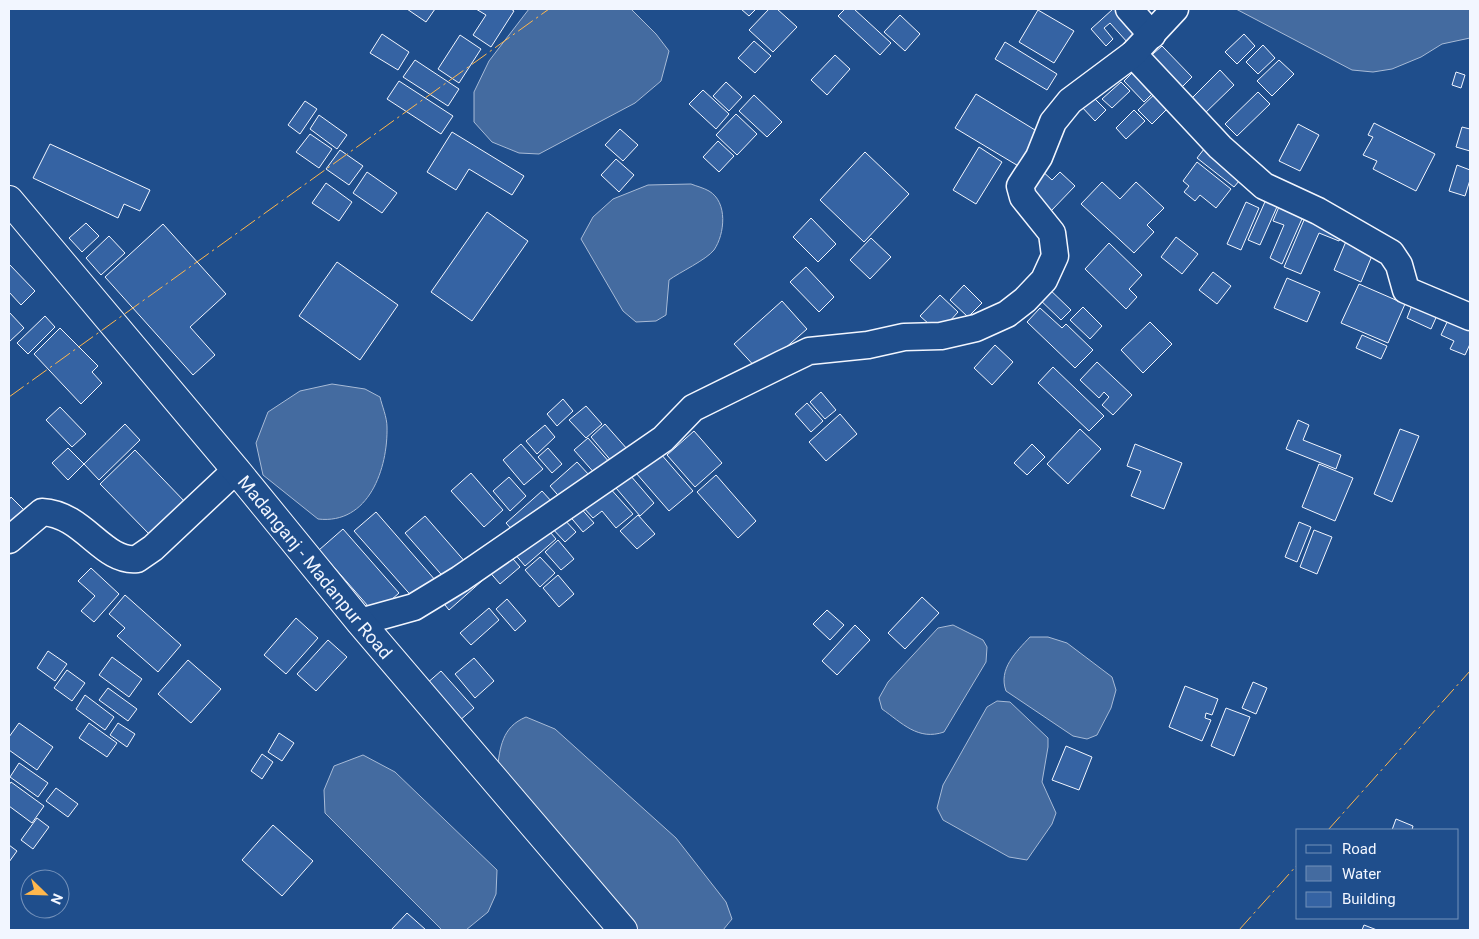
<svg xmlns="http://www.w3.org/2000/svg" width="1479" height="939" font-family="Roboto,sans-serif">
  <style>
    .water { fill: #446ba0; stroke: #a8bbd7 }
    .building { fill: #3563a3; stroke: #f2f6ff }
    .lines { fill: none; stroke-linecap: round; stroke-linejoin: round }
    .minor-casing { stroke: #f2f6ff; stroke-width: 29 }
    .major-casing { stroke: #f2f6ff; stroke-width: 30 }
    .minor { stroke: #1f4e8c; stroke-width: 26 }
    .major { stroke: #1f4e8c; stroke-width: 28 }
    .power { stroke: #ffb74d; stroke-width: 1; stroke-dasharray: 18 4 2.5 4; stroke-linecap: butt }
    .labels { text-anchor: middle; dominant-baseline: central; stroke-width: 4; stroke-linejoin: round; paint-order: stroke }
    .street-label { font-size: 18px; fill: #f2f6ff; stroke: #1f4e8c }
  </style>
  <rect width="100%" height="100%" fill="#1f4e8c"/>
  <!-- water -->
  <g class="water">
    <path d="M529 9H631L656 34 669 51 661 81 635 103 539 154 519 153 492 142 474 122V92L489 61Z"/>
    <path d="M1236 9H1470V38L1442 44 1421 57 1392 69 1373 72 1352 70Z"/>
    <path d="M691 184C696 186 704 188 709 191 728 202 725 234 714 250 706 260 680 272 669 280L666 315 656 321 636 322 623 311 581 239 593 217 613 199 648 185Z"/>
    <path d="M332 384 365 389 380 397C382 406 387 417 387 427 388 468 369 525 318 519L263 475 256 443 268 412 300 391Z"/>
    <path d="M953 625 983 640 987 647 986 662 944 732C918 741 902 723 882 709L879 698 888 682 938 628Z"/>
    <path d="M1030 637H1048L1067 643 1112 677 1116 690 1111 708 1097 735 1087 739 1073 736 1006 691C998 669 1016 652 1030 637Z"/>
    <path d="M997 701 1010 702 1048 738V747L1042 782 1056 813 1052 824 1027 860 1009 857 943 820 937 808 943 785 987 707Z"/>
    <path d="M526 717 555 729 676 838 726 902 732 919 723 930H626L497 771C500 747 502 727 526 717Z"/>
    <path d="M363 755 395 772 497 870 496 894 488 912 466 930H442L325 813 324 790 334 766Z"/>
  </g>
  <!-- building -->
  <g class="building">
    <path d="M407 9H435L426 22Z"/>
    <path d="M476 9H511L514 11 491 47 473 35 486 15Z"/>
    <path d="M741 9H756L749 16Z"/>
    <path d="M769 9H777L797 27 773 52 749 30Z"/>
    <path d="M845 9H854L891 43 880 55 838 16Z"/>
    <path d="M1113 9H1121L1141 32 1128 43 1110 23 1104 28 1113 39 1106 46 1091 29Z"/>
    <path d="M1038 10 1074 31 1054 63 1019 42Z"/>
    <path d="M900 15 920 34 905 51 884 32Z"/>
    <path d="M382 34 409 52 398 70 370 53Z"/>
    <path d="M1244 34 1255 46 1237 64 1225 52Z"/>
    <path d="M460 35 481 49 459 83 438 69Z"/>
    <path d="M754 41 771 56 755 73 738 58Z"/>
    <path d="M1005 42 1057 74 1047 90 995 59Z"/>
    <path d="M1263 45 1275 58 1258 74 1246 62Z"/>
    <path d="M1162 46 1192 77 1177 92 1146 60Z"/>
    <path d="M835 55 850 69 827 95 811 80Z"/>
    <path d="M415 60 459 89 448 106 403 77Z"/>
    <path d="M1279 60 1294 74 1272 96 1257 81Z"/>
    <path d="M1138 67 1158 88 1144 102 1124 81Z"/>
    <path d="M1220 70 1234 85 1201 117 1187 103Z"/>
    <path d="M1456 72 1465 75 1461 88 1452 85Z"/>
    <path d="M399 81 453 116 441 134 387 99Z"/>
    <path d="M726 82 742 97 729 111 713 96Z"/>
    <path d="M1121 82 1130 91 1112 108 1102 99Z"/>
    <path d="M703 90 729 114 716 129 689 104Z"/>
    <path d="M1159 90 1172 104 1152 124 1138 110Z"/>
    <path d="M1258 92 1270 104 1237 136 1225 124Z"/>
    <path d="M976 94 1040 133 1020 167 955 128Z"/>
    <path d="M754 95 782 122 767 137 739 111Z"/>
    <path d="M1091 95 1106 110 1095 121 1080 105Z"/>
    <path d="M305 101 317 109 300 134 288 125Z"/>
    <path d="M1134 110 1145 121 1126 139 1116 128Z"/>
    <path d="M736 114 757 134 737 155 716 135Z"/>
    <path d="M319 115 347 135 337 149 310 129Z"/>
    <path d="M1374 123 1435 154 1416 191 1373 169 1377 161 1363 155 1373 137 1368 135Z"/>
    <path d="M1298 124 1319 135 1300 171 1279 161Z"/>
    <path d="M1462 127 1470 129V151L1456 147Z"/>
    <path d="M620 129 638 145 623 161 605 145Z"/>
    <path d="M452 132 524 176 512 195 469 169 456 190 427 172Z"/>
    <path d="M310 134 332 149 319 168 296 152Z"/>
    <path d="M718 141 734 156 719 172 703 157Z"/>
    <path d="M50 144 150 190 140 211 124 204 118 218 33 178Z"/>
    <path d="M1208 144 1245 174 1234 187 1197 158Z"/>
    <path d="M979 147 1002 162 976 204 953 190Z"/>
    <path d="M340 150 363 166 349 185 326 169Z"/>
    <path d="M865 152 909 194 864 242 820 200Z"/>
    <path d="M616 159 634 175 619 192 601 175Z"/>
    <path d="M1197 162 1231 189 1216 208 1200 195 1195 201 1184 192 1189 186 1183 181Z"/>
    <path d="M1457 165 1470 170V180L1465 196 1449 191Z"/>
    <path d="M1040 169 1052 180 1060 172 1075 186 1050 212 1024 186Z"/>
    <path d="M367 172 397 193 382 213 353 193Z"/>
    <path d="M1102 182 1120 199 1136 182 1164 208 1147 225 1154 232 1134 253 1081 204Z"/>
    <path d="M326 183 352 202 339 221 312 203Z"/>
    <path d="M1268 195 1280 200 1260 245 1248 240Z"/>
    <path d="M1246 202 1259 208 1241 250 1227 244Z"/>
    <path d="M1281 202 1305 212 1282 264 1270 258 1284 225 1273 221Z"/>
    <path d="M487 212 528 241 472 321 431 292Z"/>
    <path d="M1307 213 1344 230 1339 241 1319 233 1301 274 1284 267Z"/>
    <path d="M811 218 836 244 818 262 793 237Z"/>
    <path d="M86 223 99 236 82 252 69 238Z"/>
    <path d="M163 224 226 294 190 327 215 355 193 375 105 277Z"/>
    <path d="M109 236 125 253 101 275 86 258Z"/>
    <path d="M1176 237 1198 254 1182 274 1161 257Z"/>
    <path d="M871 238 891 257 870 279 850 260Z"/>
    <path d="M1347 239 1374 251 1361 282 1334 270Z"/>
    <path d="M1109 243 1142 275 1129 289 1137 297 1126 309 1085 269Z"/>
    <path d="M337 262 398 305 360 360 299 316Z"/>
    <path d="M9 264 35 291 21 305 9 292Z"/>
    <path d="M806 267 834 297 819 312 790 282Z"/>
    <path d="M1213 272 1231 286 1217 304 1199 290Z"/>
    <path d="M1287 278 1320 292 1307 322 1274 308Z"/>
    <path d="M1359 284 1405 304 1388 343 1341 323Z"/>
    <path d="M964 285 982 303 968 317 950 300Z"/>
    <path d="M1045 285 1071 310 1061 320 1035 295Z"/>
    <path d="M940 295 958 312 939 333 920 316Z"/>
    <path d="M1414 300 1439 311 1431 329 1407 318Z"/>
    <path d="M782 301 807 329 759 371 734 344Z"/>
    <path d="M1083 307 1102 326 1090 339 1070 320Z"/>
    <path d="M1040 308 1062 328 1066 324 1093 350 1075 368 1027 322Z"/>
    <path d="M9 312 24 328 9 342Z"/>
    <path d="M45 316 55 327 28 354 17 343Z"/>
    <path d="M1449 318 1470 327V344L1465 355 1450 349 1454 341 1441 335Z"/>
    <path d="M1150 322 1172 344 1143 373 1121 350Z"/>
    <path d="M60 328 98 366 92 372 102 383 81 404 34 354Z"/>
    <path d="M1362 335 1387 346 1381 359 1356 348Z"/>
    <path d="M995 345 1013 362 992 385 974 368Z"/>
    <path d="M1097 362 1132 395 1113 415 1102 405 1109 397 1104 392 1099 398 1080 380Z"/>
    <path d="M1053 367 1104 416 1089 431 1038 383Z"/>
    <path d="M821 392 836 410 825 419 810 402Z"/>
    <path d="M563 399 573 411 557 426 547 414Z"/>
    <path d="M807 403 823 421 811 432 795 414Z"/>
    <path d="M586 406 602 424 586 438 569 420Z"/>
    <path d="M60 407 86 434 72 447 46 420Z"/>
    <path d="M840 414 857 434 826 461 809 442Z"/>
    <path d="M1298 420 1309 425 1303 440 1341 455 1336 469 1286 449Z"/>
    <path d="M125 424 140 440 99 480 84 464Z"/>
    <path d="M605 424 628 450 613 463 591 437Z"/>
    <path d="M545 425 555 437 537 454 526 441Z"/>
    <path d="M1080 429 1101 449 1068 484 1047 464Z"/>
    <path d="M1400 429 1419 436 1392 502 1374 494Z"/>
    <path d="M694 431 722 463 695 487 667 455Z"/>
    <path d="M588 438 611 464 597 476 574 450Z"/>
    <path d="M521 444 543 469 524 485 503 460Z"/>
    <path d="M1032 444 1045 457 1027 475 1014 463Z"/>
    <path d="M1135 444 1182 463 1164 509 1131 496 1141 471 1127 466Z"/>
    <path d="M68 448 84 464 68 480 52 463Z"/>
    <path d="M548 448 562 464 552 473 538 457Z"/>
    <path d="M135 450 187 504 153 538 100 484Z"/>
    <path d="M660 453 693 491 669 511 636 473Z"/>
    <path d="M577 462 590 476 563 501 550 486Z"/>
    <path d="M1319 464 1353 478 1335 521 1302 507Z"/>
    <path d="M471 473 503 510 484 527 451 491Z"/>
    <path d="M630 475 654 503 640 516 616 488Z"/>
    <path d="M716 475 756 521 738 538 697 492Z"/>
    <path d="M509 477 526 496 510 511 493 491Z"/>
    <path d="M608 486 633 514 616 528 602 511 593 518 583 507Z"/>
    <path d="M542 491 552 502 516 534 506 523Z"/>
    <path d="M11 497 27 513 15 525 9 519V500Z"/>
    <path d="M578 505 594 523 583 532 568 514Z"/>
    <path d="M376 512 436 581 415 600 354 531Z"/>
    <path d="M638 515 655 534 637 549 620 531Z"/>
    <path d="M425 516 467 564 447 581 405 533Z"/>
    <path d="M561 516 576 532 565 542 550 526Z"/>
    <path d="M1299 522 1311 527 1297 562 1285 557Z"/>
    <path d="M545 526 556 539 525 566 514 553Z"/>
    <path d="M343 529 399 593 375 614 319 550Z"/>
    <path d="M1314 530 1332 537 1317 574 1300 567Z"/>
    <path d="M558 540 574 559 561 570 545 552Z"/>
    <path d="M507 552 520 567 500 584 487 569Z"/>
    <path d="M540 557 555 573 540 587 525 570Z"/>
    <path d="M91 568 119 594 94 622 81 611 95 596 78 581Z"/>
    <path d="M475 571 483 580 449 610 441 600Z"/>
    <path d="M558 575 574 594 559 607 543 588Z"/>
    <path d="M125 595 181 645 158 672 117 636 125 628 109 614Z"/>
    <path d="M922 597 939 613 905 649 888 633Z"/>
    <path d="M507 599 526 621 515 631 496 609Z"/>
    <path d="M489 608 499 620 471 645 460 633Z"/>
    <path d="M827 610 844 625 830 640 813 624Z"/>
    <path d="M296 618 318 638 286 674 264 655Z"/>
    <path d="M855 625 870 640 837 675 822 661Z"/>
    <path d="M328 640 347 657 316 691 297 674Z"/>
    <path d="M48 651 67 664 55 681 37 668Z"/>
    <path d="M112 657 142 679 129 697 99 675Z"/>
    <path d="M474 658 494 681 475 698 455 674Z"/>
    <path d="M188 660 221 689 191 723 158 694Z"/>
    <path d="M67 670 85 683 72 701 54 688Z"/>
    <path d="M441 671 474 708 451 728 418 691Z"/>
    <path d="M1253 682 1267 688 1256 714 1242 708Z"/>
    <path d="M1185 686 1218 699 1212 715 1206 713 1205 718 1211 720 1202 741 1169 727Z"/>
    <path d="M108 688 137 709 128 721 99 700Z"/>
    <path d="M85 695 114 717 105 730 76 709Z"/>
    <path d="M1226 708 1250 717 1234 756 1211 746Z"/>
    <path d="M19 723 53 747 37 770 9 750V737Z"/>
    <path d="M89 723 117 743 107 757 79 738Z"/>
    <path d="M118 723 135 734 127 747 110 735Z"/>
    <path d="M279 733 294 743 282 761 268 752Z"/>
    <path d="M1066 746 1092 757 1079 790 1052 780Z"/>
    <path d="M262 754 273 762 262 779 251 771Z"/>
    <path d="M19 763 48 783 38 797 10 777Z"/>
    <path d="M11 782 44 806 32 823 9 806V785Z"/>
    <path d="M56 788 78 804 68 817 46 801Z"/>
    <path d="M37 818 49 827 33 849 21 840Z"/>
    <path d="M1396 819 1413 826 1412 830H1392Z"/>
    <path d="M273 825 313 861 282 896 242 860Z"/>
    <path d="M9 845 17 851 9 862Z"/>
    <path d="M407 913 426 930H391Z"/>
    <path d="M1364 925 1377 930H1362Z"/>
  </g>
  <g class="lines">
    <defs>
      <g id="minor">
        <path d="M1129 9 1152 35"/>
        <path d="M1133 54 1220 147 1264 186 1318 211 1391 253 1399 265 1406 290 1470 317"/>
        <path d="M9 540 42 512C84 514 103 563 137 559L153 548 236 470"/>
        <path d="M360 622 414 607 460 579 663 439 693 408 782 364 809 351 868 345 904 337 941 336 976 328 1007 314 1025 300 1044 280 1055 256 1052 233 1023 197 1020 186 1039 157 1053 122 1070 101 1133 54 1175 9"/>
      </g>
      <g id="major">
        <path id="s1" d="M9 200 236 470 360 622 623 930"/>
      </g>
    </defs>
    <!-- minor casing -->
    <use href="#minor" class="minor-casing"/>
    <!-- major casing -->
    <use href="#major" class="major-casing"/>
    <!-- minor -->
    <use href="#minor" class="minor"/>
    <!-- major -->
    <use href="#major" class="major"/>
    <!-- power -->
    <g class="power">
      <path d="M9 397 549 9"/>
      <path d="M1328 830 1470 671"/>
      <path d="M1239 930 1298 864"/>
    </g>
  </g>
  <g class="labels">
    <!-- street labels -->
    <g class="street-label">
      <text stroke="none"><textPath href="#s1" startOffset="478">Madanganj - Madanpur Road</textPath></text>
    </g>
  </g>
  <!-- border -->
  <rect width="1479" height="939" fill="none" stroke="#f2f6ff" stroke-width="20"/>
  <!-- legend -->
  <rect x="1296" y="829" width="162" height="90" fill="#1f4e8c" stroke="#7391ba"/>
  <rect x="1306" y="845" width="25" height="8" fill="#1f4e8c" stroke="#7391ba"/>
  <text x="1342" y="854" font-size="15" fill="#f2f6ff">Road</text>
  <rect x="1306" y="866" width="25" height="15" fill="#446ba0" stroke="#7391ba"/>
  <text x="1342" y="879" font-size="15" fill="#f2f6ff">Water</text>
  <rect x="1306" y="892" width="25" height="15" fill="#3563a3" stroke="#7391ba"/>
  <text x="1342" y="904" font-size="15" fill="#f2f6ff">Building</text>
  <!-- north arrow -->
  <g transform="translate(45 894) rotate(113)"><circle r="24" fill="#1f4e8c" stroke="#7391ba"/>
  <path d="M0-4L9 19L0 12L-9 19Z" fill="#ffb74d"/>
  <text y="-8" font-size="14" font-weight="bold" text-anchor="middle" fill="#f2f6ff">N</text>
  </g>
</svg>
